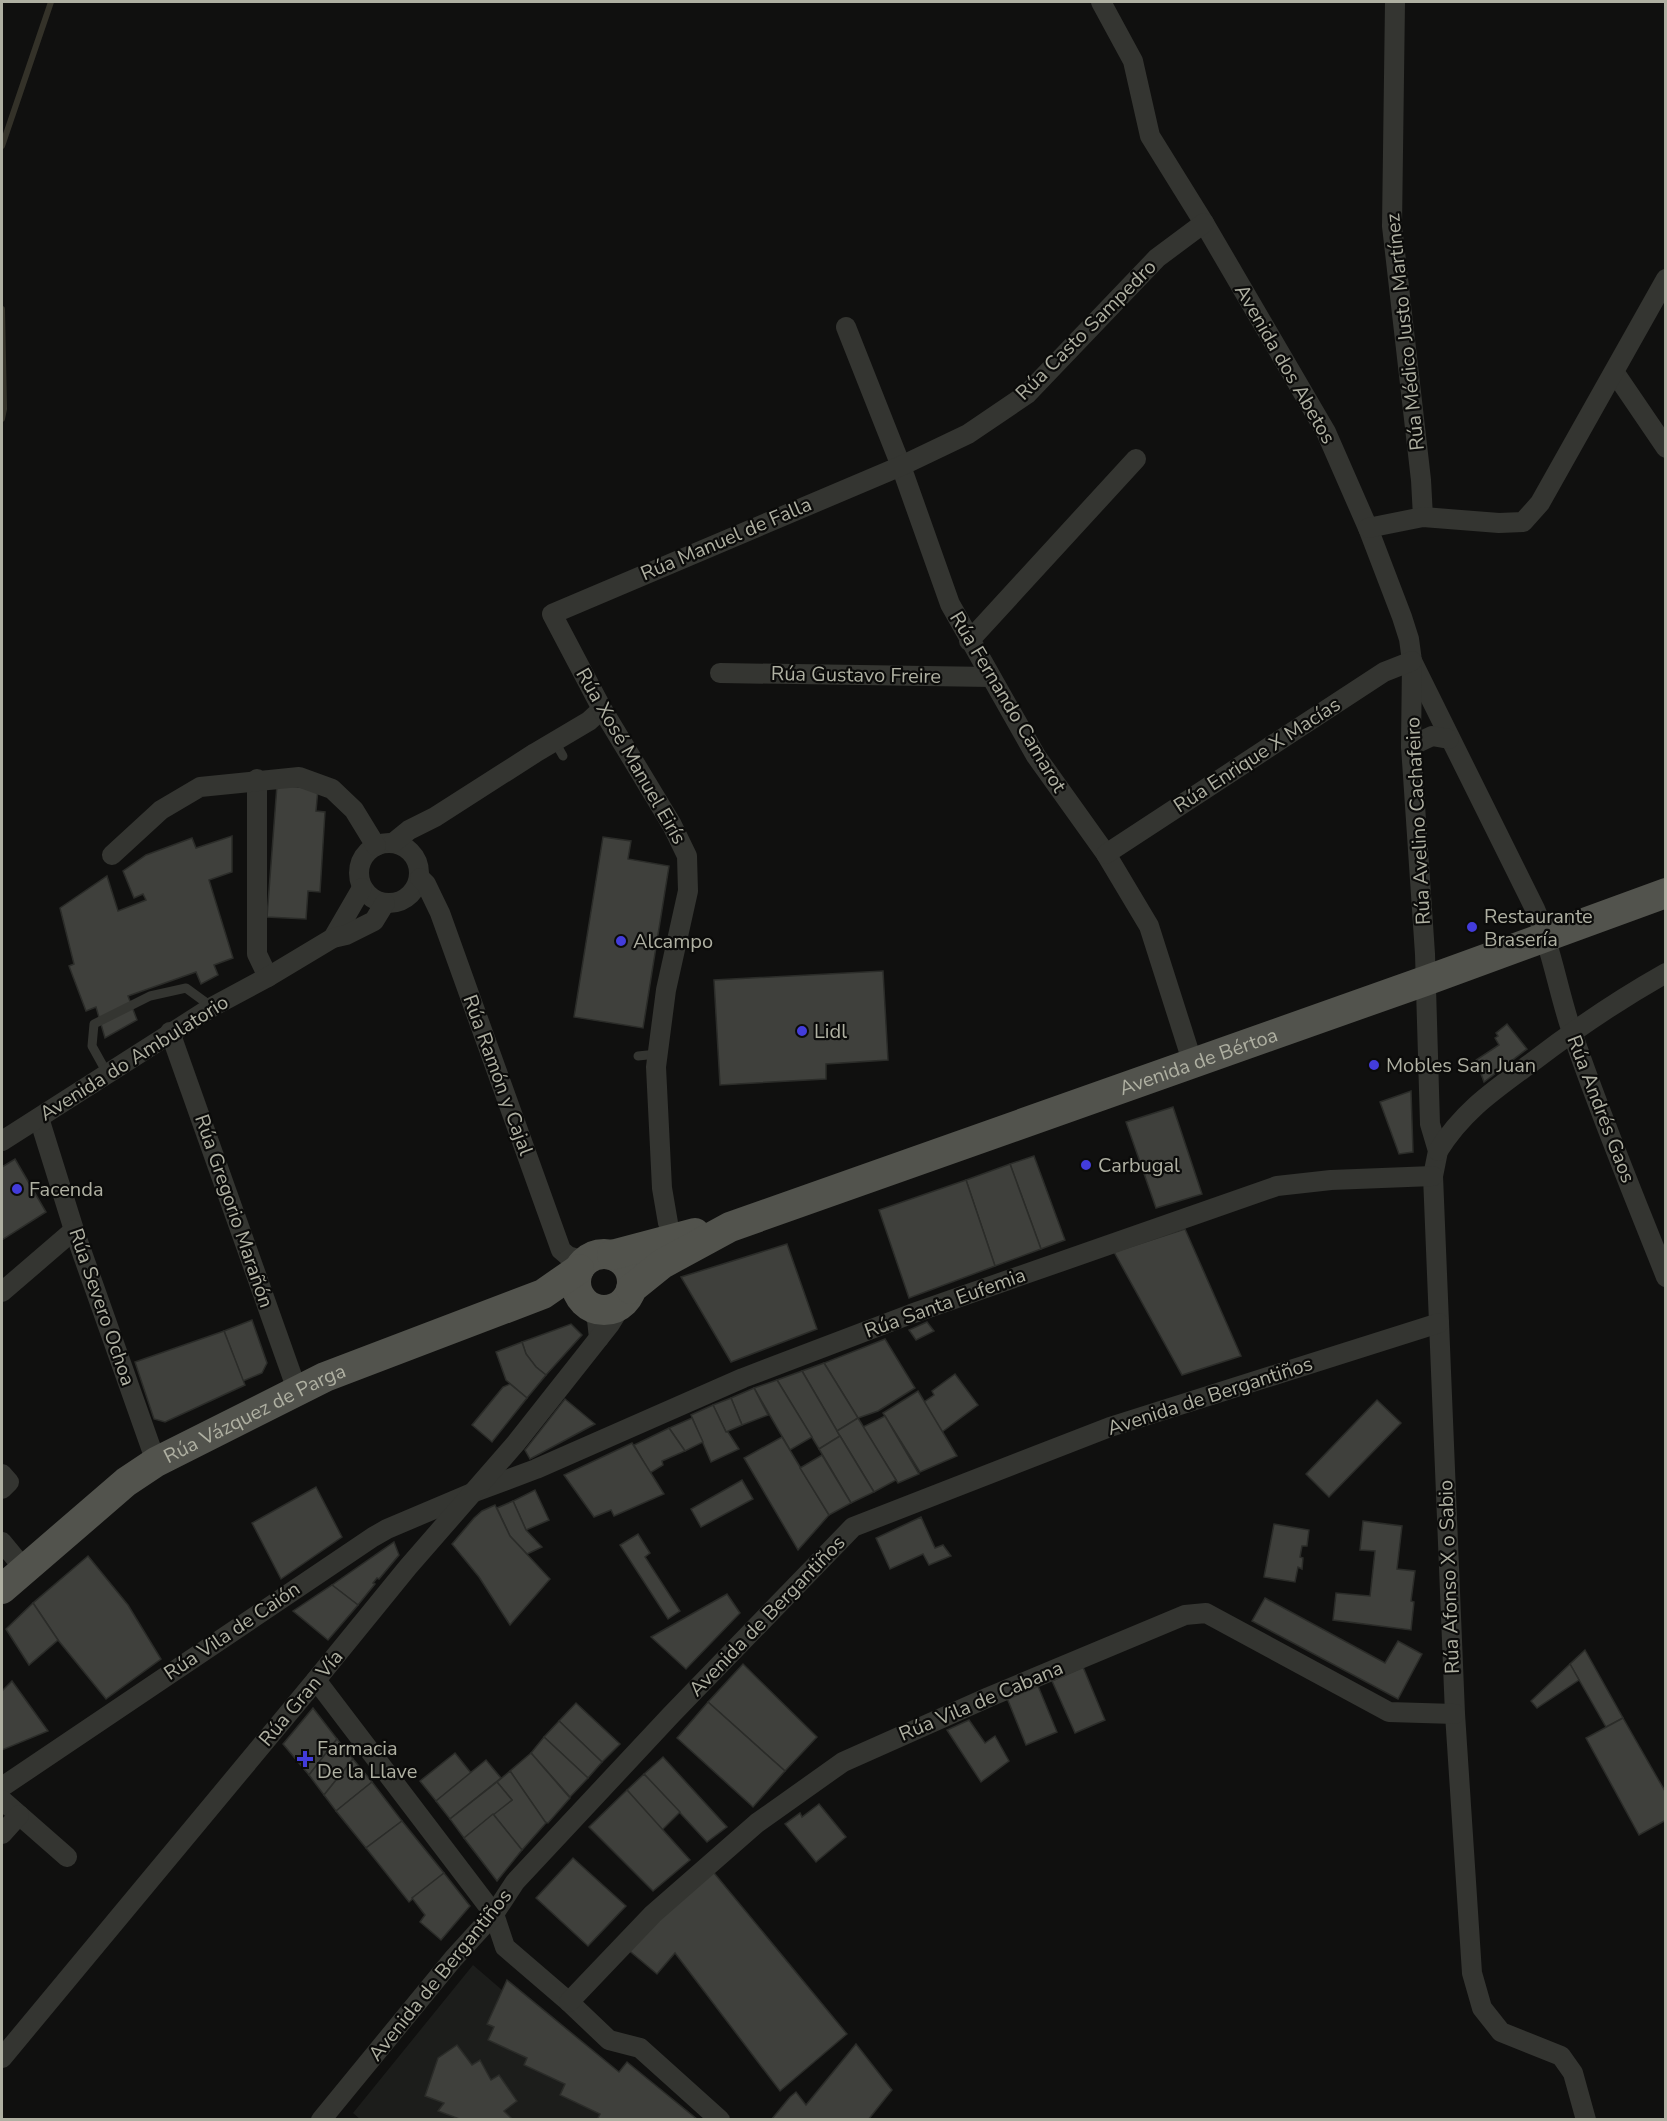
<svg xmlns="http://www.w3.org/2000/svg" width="1667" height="2121" font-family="'Nunito Sans',sans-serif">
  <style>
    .built { fill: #1c1d1b }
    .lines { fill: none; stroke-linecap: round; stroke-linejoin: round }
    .stream { stroke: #343229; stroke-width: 6 }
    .building { fill: #3f403c; stroke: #2b2c29; stroke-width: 1.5 }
    .service { stroke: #343531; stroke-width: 9 }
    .minor { stroke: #343531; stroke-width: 20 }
    .primary { stroke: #52534d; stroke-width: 30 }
    .poi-dot { fill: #433cdb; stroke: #0b0b0a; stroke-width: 2 }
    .labels { text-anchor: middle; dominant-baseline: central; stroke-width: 4.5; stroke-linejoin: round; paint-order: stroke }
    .street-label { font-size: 20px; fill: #afb0a2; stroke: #0b0b0a }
    .poi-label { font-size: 20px; fill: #afb0a2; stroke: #0b0b0a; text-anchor: start }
  </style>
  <rect width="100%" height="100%" fill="#10100f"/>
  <!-- built -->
  <path class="built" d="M473 1965 502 1990 618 2072 627 2062 698 2119 361 2120 353 2113Z"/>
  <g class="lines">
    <!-- stream -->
    <g class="stream">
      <path d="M2 146 51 2"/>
      <path d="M2 309 4 409 2 419"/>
    </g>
  </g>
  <!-- building -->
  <g class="building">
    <path d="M277 785 318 789 316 811 325 812 320 892 308 891 306 919 267 917Z"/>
    <path d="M232 836V872L209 880 233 958 214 965 218 975 201 984 196 972 128 996 137 1020 105 1038 96 1007 86 1011 69 966 74 964 60 908 107 876 118 911 146 900 143 894 134 898 123 871 146 855 192 838 196 848Z"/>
    <path d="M603 837 631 841 628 859 669 866 643 1028 574 1017Z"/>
    <path d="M883 971 888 1060 826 1064V1079L720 1085 714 980Z"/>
    <path d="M1507 1024 1527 1049 1484 1082 1476 1060 1499 1045 1495 1038 1498 1036 1496 1033Z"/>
    <path d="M1411 1091 1413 1152 1399 1154 1380 1102Z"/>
    <path d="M1173 1107 1202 1194 1156 1208 1126 1122Z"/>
    <path d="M1034 1156 1065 1240 1041 1249 1010 1164Z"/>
    <path d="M15 1159 46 1212 2 1240V1167Z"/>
    <path d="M1010 1164 1041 1249 995 1266 966 1180Z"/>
    <path d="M966 1180 995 1266 909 1298 879 1210Z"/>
    <path d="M1185 1229 1241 1356 1182 1375 1114 1252Z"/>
    <path d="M787 1244 817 1329 731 1362 681 1277Z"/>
    <path d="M252 1320 267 1363 262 1373 243 1381 224 1331Z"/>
    <path d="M927 1322 934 1331 916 1340 909 1330Z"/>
    <path d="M571 1324 582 1335 546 1375 536 1367 526 1354 522 1342Z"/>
    <path d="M224 1331 245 1385 165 1422 154 1419 135 1362Z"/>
    <path d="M885 1339 915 1388 878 1411 858 1418 824 1363Z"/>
    <path d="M522 1342 526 1354 536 1367 546 1375 527 1398 506 1380 496 1352Z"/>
    <path d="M824 1363 858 1418 837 1431 802 1371Z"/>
    <path d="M802 1371 840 1436 819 1449 777 1380Z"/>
    <path d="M955 1374 978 1405 942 1432 924 1402 934 1395 932 1391Z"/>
    <path d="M777 1380 812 1437 790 1450 754 1388Z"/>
    <path d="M510 1384 527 1398 492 1442 472 1425 503 1387Z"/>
    <path d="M754 1388 768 1415 742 1425 731 1398Z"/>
    <path d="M918 1391 957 1456 920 1472 883 1413Z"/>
    <path d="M731 1398 742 1425 726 1432 713 1405Z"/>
    <path d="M565 1399 595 1424 530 1459 525 1450Z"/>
    <path d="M1377 1400 1401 1423 1329 1497 1306 1474Z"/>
    <path d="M713 1405 726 1432H728L739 1449 711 1462 691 1415Z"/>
    <path d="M885 1416 919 1474 898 1483 863 1427Z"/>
    <path d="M692 1418 703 1442 685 1451 669 1428Z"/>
    <path d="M858 1418 896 1480 874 1492 837 1431Z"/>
    <path d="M669 1428 685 1451 662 1461 663 1465 650 1473 634 1445Z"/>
    <path d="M840 1436 874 1492 851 1503 819 1449Z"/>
    <path d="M782 1437 829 1515 798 1550 744 1458Z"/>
    <path d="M632 1443 664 1494 614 1516 611 1510 594 1517 564 1475Z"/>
    <path d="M822 1455 851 1503 829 1515 800 1468Z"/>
    <path d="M742 1480 753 1499 701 1527 691 1509Z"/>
    <path d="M316 1487 342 1537 281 1579 252 1523Z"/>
    <path d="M535 1490 549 1520 526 1530 513 1501Z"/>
    <path d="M513 1501 526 1530 542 1547 527 1554 510 1536 497 1508Z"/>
    <path d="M495 1505 510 1536 550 1579 510 1625 479 1577 452 1544 474 1518 482 1511Z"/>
    <path d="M921 1517 935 1548 943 1545 951 1556 929 1565 923 1554 890 1569 876 1538Z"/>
    <path d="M1363 1521 1402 1526 1397 1569 1415 1571 1411 1601 1414 1602 1411 1630 1333 1620 1336 1593 1370 1596 1375 1551 1360 1550Z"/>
    <path d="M1274 1524 1309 1530 1307 1546H1302L1300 1557 1303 1558 1302 1569 1298 1567 1295 1582 1264 1577Z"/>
    <path d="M638 1534 650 1553 645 1557 680 1611 668 1619 620 1545Z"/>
    <path d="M394 1542 399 1555 379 1579 377 1578 373 1583 375 1584 358 1605 332 1585Z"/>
    <path d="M88 1556 128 1605 161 1659 106 1699 58 1640 33 1603Z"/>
    <path d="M332 1585 358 1605 328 1640 293 1611Z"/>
    <path d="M727 1594 740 1613 686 1669 651 1637Z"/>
    <path d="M1265 1598 1385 1663 1398 1641 1422 1654 1398 1699 1252 1621Z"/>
    <path d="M33 1603 58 1640 29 1665 6 1629Z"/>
    <path d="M1585 1650 1623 1718 1606 1727 1570 1664Z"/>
    <path d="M743 1664 817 1737 785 1771 708 1702Z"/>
    <path d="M1570 1664 1579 1680 1537 1708 1531 1701Z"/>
    <path d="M1083 1667 1105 1720 1075 1733 1052 1681Z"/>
    <path d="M12 1681 48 1731 2 1750V1691Z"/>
    <path d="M1038 1686 1057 1732 1026 1745 1007 1698Z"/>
    <path d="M708 1702 785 1771 753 1807 677 1738Z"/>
    <path d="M576 1703 620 1744 602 1762 559 1721Z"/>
    <path d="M313 1708 337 1739 309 1775 283 1744Z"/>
    <path d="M1623 1718 1666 1793V1820L1639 1835 1586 1738Z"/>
    <path d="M969 1720 985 1743 995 1736 1009 1761 981 1782 947 1730Z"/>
    <path d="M559 1721 602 1762 588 1778 544 1737Z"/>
    <path d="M544 1737 588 1778 570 1797 531 1753Z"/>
    <path d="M337 1739 353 1759 324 1795 309 1775Z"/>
    <path d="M455 1753 471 1773 436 1801 420 1781Z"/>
    <path d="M531 1753 570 1798 548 1823 545 1822 510 1771Z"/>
    <path d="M663 1757 727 1827 707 1842 644 1774Z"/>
    <path d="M353 1759 372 1782 336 1811 324 1795Z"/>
    <path d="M486 1760 501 1778 450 1819 436 1801Z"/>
    <path d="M510 1771 546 1823 522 1850 493 1814 512 1800 497 1782Z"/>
    <path d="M644 1774 680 1812 662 1830 627 1790Z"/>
    <path d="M372 1782 402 1821 366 1848 336 1811Z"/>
    <path d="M497 1782 512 1800 464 1838 450 1819Z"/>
    <path d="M627 1790 690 1860 653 1891 589 1827Z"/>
    <path d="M819 1804 846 1837 816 1862 785 1824 800 1813 802 1817Z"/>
    <path d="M493 1814 522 1850 497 1881 464 1838Z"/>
    <path d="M402 1821 444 1873 409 1902 366 1848Z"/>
    <path d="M573 1858 626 1906 588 1946 536 1898Z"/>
    <path d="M710 1868 847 2034 780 2091 675 1953 657 1974 626 1948Z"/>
    <path d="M444 1873 470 1906 441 1940 420 1922 425 1915 412 1898Z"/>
    <path d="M507 1980 619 2072 627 2062 698 2120H597L600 2114 560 2095 565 2084 524 2065 527 2058 488 2040 494 2027 487 2024Z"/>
    <path d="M856 2044 892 2090 868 2120H771L790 2097 796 2092 806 2105Z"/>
    <path d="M457 2045 472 2065 480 2060 491 2080 499 2075 517 2101 504 2111 513 2120H462L438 2111 444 2103 425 2096 438 2058Z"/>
  </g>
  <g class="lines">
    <!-- service -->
    <g class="service">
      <path d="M555 742 563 756"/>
      <path d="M638 1056 657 1054"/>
      <path d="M107 1073 92 1046 94 1024 150 996 186 988 212 1007"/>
    </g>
    <!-- minor -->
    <g class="minor">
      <path d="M1101 2 1133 61 1150 136 1204 223 1326 432 1368 528 1402 617 1409 639 1412 661 1535 909C1552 949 1558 992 1572 1032 1600 1115 1634 1196 1666 1277"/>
      <path d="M1395 2 1392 226 1421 480 1423 517"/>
      <path d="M846 327 901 466 950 604 1036 756 1106 854 1149 926 1193 1064"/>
      <path d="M1615 373 1666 448"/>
      <path d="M1368 528 1423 517 1499 523 1523 522 1540 503 1666 279"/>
      <path d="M969 641 1136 459"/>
      <path d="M1412 661 1411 746 1425 954 1430 1124 1438 1151 1433 1176 1455 1714 1472 1973 1482 2008 1501 2032 1561 2056 1573 2073 1586 2120"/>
      <path d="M720 673 991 677"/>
      <path d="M1411 746 1432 736 1449 739"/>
      <path d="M257 779V954L268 977"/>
      <circle cx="389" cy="873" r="30"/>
      <path d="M393 843 409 830 435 817 535 753 589 721 602 709"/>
      <path d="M1106 854 1384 672 1412 661"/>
      <path d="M112 855 161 810 200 787 299 777 332 789 354 810 376 846"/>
      <path d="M420 878 426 884 440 913 561 1250 568 1256 585 1261"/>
      <path d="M333 938 362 888"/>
      <path d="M170 1032 297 1390"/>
      <path d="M39 1118 74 1230 156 1462"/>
      <path d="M2 1141 212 1007 268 977 333 938 346 935 374 921 385 903"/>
      <path d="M1438 1151C1463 1111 1493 1091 1531 1063 1574 1030 1618 1000 1666 973"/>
      <path d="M668 1223 662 1188 656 1067 666 990 688 891 687 856 672 825 602 709 552 614 901 466 968 434 1027 394 1157 258 1204 223"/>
      <path d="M2 1292 74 1230"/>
      <path d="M591 1307 597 1320 599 1338"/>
      <path d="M2 1474 9 1482 2 1489"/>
      <path d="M2 1542 25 1570"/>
      <path d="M316 1680 494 1914 505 1947 569 2002 609 2040 640 2048 720 2120"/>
      <path d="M2 1787 373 1537 387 1529 472 1493 536 1469 743 1378 911 1314 1277 1186 1331 1180 1433 1176"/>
      <path d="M2 1800 67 1857"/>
      <path d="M2 1834 19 1815"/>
      <path d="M569 2002 653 1914 757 1823 843 1762 989 1697 1185 1615 1206 1613 1389 1712 1455 1714"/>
      <path d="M2 2058 316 1680 408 1567 516 1443 610 1324 623 1303"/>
      <path d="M321 2120 453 1959 494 1914 515 1882 671 1715 853 1527 1110 1427 1439 1323"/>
    </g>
    <!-- primary -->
    <g class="primary">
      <circle cx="604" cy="1282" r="28"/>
      <path d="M612 1255 695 1233"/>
      <path id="s1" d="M631 1289 662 1264 730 1227 1425 981 1666 893"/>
      <path id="s2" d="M2 1589 126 1482 156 1462 325 1377 543 1294 579 1269"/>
    </g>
  </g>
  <!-- markers -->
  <g class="poi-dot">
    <circle cx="1472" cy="927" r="6"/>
    <circle cx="621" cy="941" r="6"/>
    <circle cx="802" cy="1031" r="6"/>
    <circle cx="1374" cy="1065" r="6"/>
    <circle cx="1086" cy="1165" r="6"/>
    <circle cx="17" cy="1189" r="6"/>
    <path d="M302 1750h6v6h6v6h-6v6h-6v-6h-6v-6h6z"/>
  </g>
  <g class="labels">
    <!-- street labels -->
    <g class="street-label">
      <text transform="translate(1086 330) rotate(-45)">Rúa Casto Sampedro</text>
      <text transform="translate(1405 332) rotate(-96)">Rúa Médico Justo Martínez</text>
      <text transform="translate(1285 364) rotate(60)">Avenida dos Abetos</text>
      <text transform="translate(726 539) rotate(-23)">Rúa Manuel de Falla</text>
      <text transform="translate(856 675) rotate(1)">Rúa Gustavo Freire</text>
      <text transform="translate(1008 702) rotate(59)">Rúa Fernando Camarot</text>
      <text transform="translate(1257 755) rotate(-33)">Rúa Enrique X Macías</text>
      <text transform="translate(631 756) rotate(60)">Rúa Xosé Manuel Eirís</text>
      <text transform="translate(1418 821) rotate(-93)">Rúa Avelino Cachafeiro</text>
      <text transform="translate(134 1058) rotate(-32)">Avenida do Ambulatorio</text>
      <text stroke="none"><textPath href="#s1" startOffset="614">Avenida de Bértoa</textPath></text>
      <text transform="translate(498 1075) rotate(70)">Rúa Ramón y Cajal</text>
      <text transform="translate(1601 1109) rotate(69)">Rúa Andrés Gaos</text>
      <text transform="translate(234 1211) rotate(71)">Rúa Gregorio Marañón</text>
      <text transform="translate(945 1303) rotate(-20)">Rúa Santa Eufemia</text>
      <text transform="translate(102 1307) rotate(71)">Rúa Severo Ochoa</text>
      <text transform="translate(1210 1396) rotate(-18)">Avenida de Bergantiños</text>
      <text stroke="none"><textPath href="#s2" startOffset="310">Rúa Vázquez de Parga</textPath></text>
      <text transform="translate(1449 1577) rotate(-92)">Rúa Afonso X o Sabio</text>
      <text transform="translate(767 1616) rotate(-46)">Avenida de Bergantiños</text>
      <text transform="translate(232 1631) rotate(-34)">Rúa Vila de Caión</text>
      <text transform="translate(301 1698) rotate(-50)">Rúa Gran Vía</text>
      <text transform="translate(981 1701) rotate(-23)">Rúa Vila de Cabana</text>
      <text transform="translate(440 1975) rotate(-51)">Avenida de Bergantiños</text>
    </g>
    <!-- poi labels -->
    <g class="poi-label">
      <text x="1484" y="916">Restaurante<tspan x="1484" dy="23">Brasería</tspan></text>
      <text x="633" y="941">Alcampo</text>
      <text x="814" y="1031">Lidl</text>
      <text x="1386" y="1065">Mobles San Juan</text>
      <text x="1098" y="1165">Carbugal</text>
      <text x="29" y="1189">Facenda</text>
      <text x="317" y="1748">Farmacia<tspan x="317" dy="23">De la Llave</tspan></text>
    </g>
  </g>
  <!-- border -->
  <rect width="1667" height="2121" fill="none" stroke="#afb0a2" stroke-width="6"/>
</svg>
